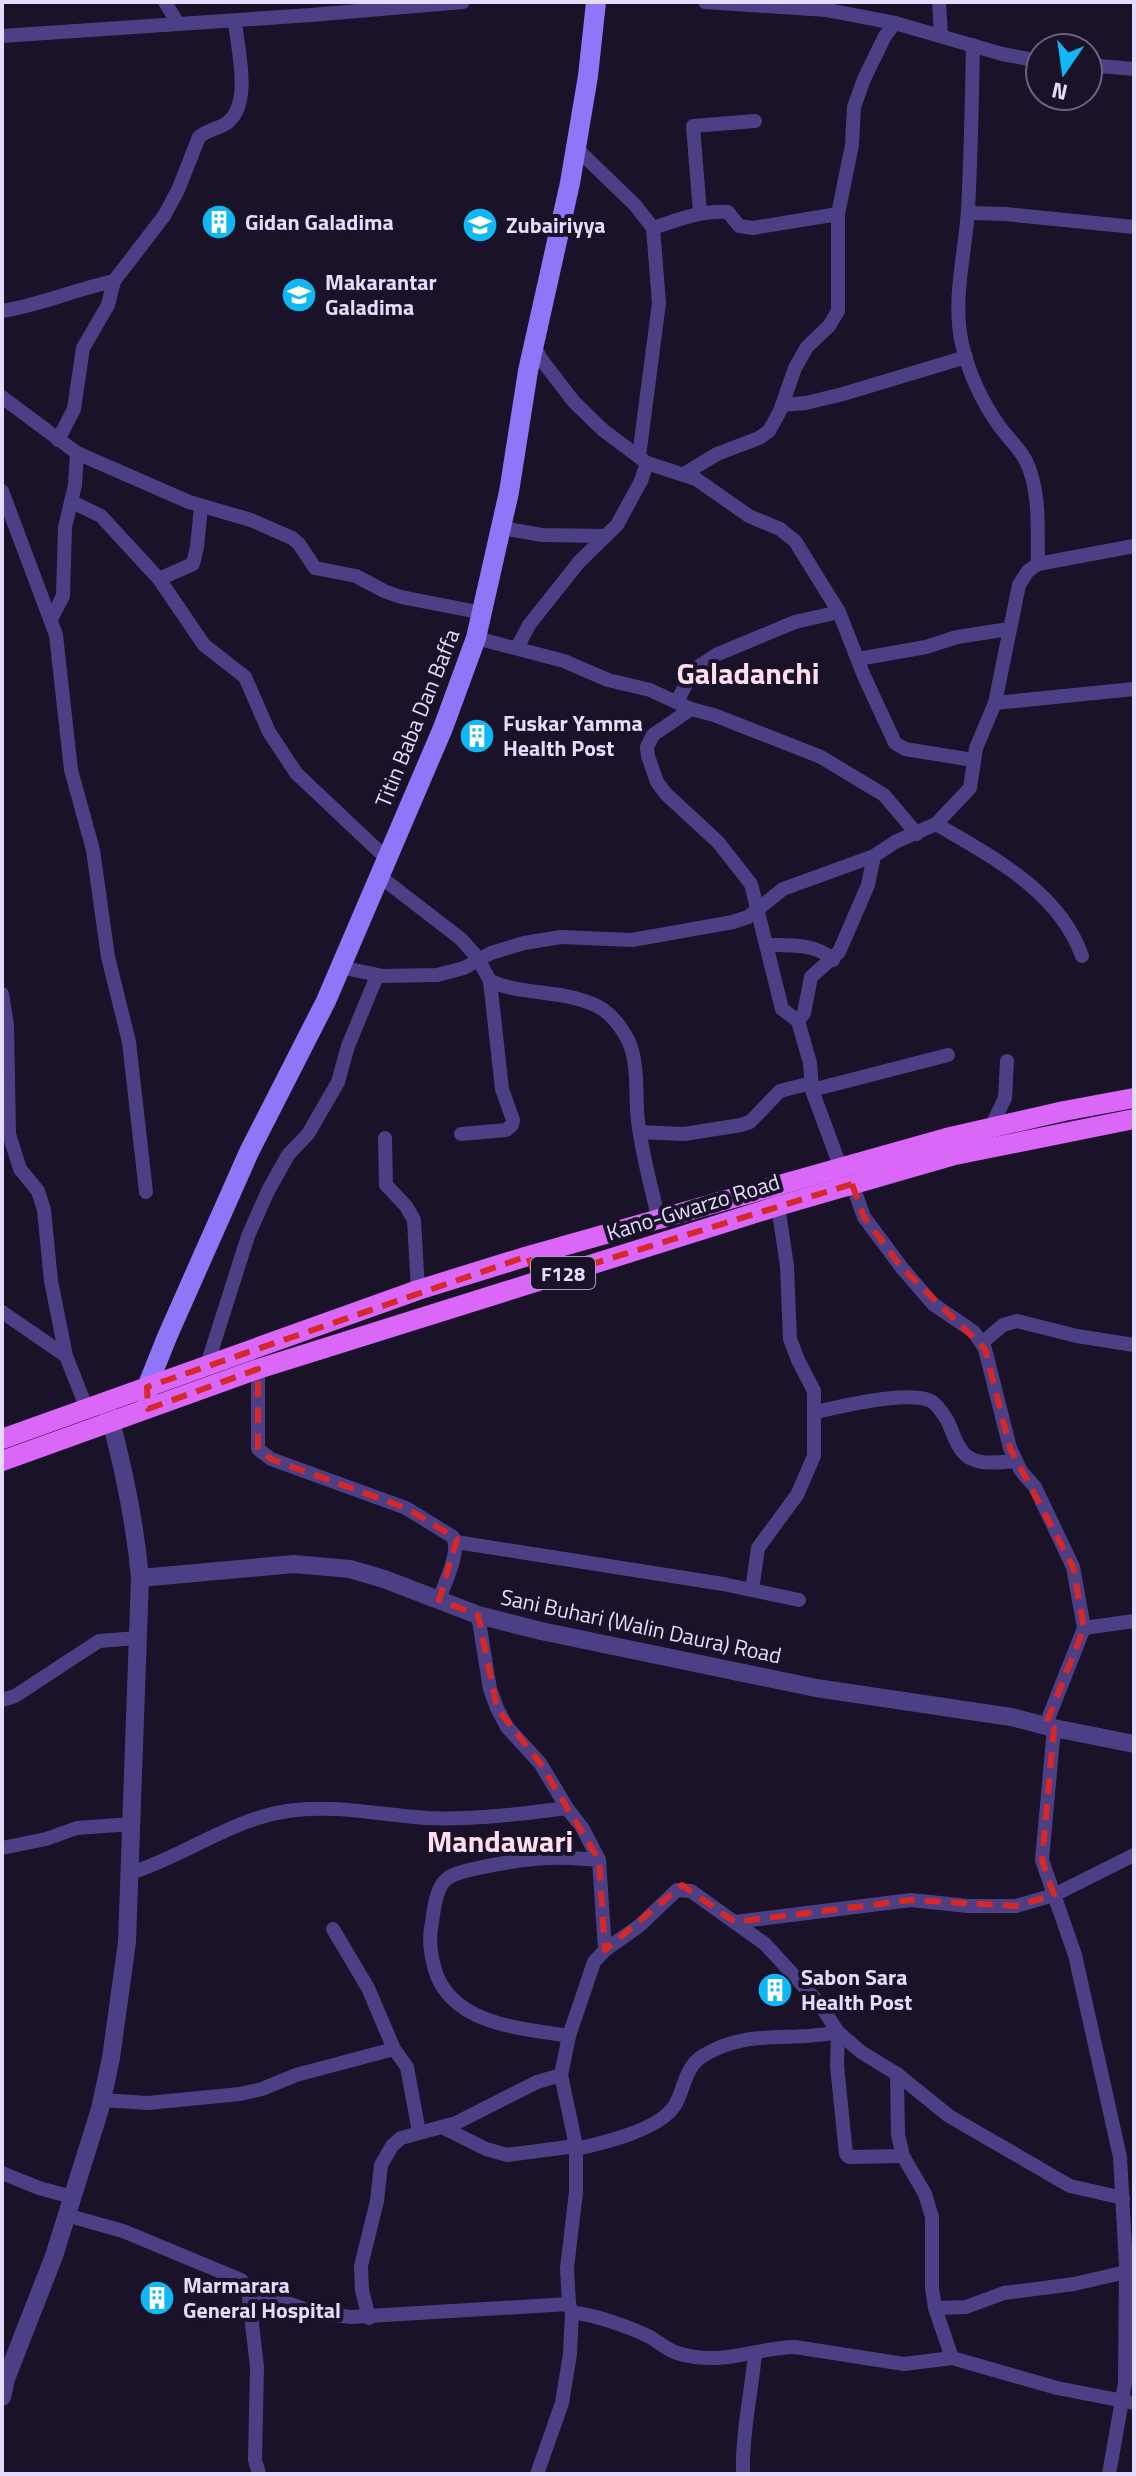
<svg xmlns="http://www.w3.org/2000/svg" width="1136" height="2476" font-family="'Titillium Web',sans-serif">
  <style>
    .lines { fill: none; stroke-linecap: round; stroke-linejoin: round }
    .minor { stroke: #4d3f85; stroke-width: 14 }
    .tertiary { stroke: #4d3f85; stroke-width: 18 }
    .secondary { stroke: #8f76f9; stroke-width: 20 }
    .primary { stroke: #da67f8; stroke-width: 20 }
    .marked { fill: none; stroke: #d62828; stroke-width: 6; stroke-dasharray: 16 10; stroke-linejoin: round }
    .labels { text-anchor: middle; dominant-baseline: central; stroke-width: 8; stroke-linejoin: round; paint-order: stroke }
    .shield { fill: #191229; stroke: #a89fbd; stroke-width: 2 }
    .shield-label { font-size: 20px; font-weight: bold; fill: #e5dbfd }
    .poi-label { font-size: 22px; font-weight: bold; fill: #e5dbfd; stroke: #191229; text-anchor: start }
    .street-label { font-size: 22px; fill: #e5dbfd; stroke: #191229 }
    .district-label { font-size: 30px; font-weight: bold; fill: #feddec; stroke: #191229 }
  </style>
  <rect width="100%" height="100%" fill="#191229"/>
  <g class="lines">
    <!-- minor -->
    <g class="minor">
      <path d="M165 2 178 24"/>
      <path d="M705 2 827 10 895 23 1002 54 1040 61"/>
      <path d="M939 2 941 36"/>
      <path d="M2 36 311 15 463 2"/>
      <path d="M1088 65 1134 69"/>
      <path d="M577 149 635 205 653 228 659 303 639 456"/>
      <path d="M700 213 693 126 755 121"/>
      <path d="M968 213 1005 214 1134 227"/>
      <path d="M653 228C677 220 702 210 728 212L739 226 753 228 838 214"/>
      <path d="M2 311C41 305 76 289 114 281"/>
      <path d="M534 346 541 359 574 402 603 430 647 463 696 479 749 516 780 529 795 541 839 612 864 676 895 743 905 749 973 760"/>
      <path d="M2 397 77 453 189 502 251 520 292 538 299 544 315 568 356 576 384 591 401 597 483 613"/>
      <path d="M782 405 806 403 843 394 966 357"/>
      <path d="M58 440 74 409 83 348 108 305 114 281 164 216 178 190 199 137C207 130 218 129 227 123 253 103 237 48 235 21"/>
      <path d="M684 474 717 454 759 438 769 431 780 411 795 368 807 347 829 326 838 311V214L852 145 854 107 864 79 885 36 895 23"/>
      <path d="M2 491 56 635 71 770 93 850 108 957 129 1042 146 1192"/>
      <path d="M72 502 101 516 159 579 204 645 245 677 269 732 296 773 386 858"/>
      <path d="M501 528 542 535 604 536"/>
      <path d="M1038 564 1134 546"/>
      <path d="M159 579 193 564 197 547 201 507"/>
      <path d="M51 619 63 596 65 527 75 485 77 453"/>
      <path d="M476 638 564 661 608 680 650 690 691 709 714 715 821 757 884 795 917 834"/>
      <path d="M517 648 529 625 579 562 617 525 641 481 647 463"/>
      <path d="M858 659 926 647 957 637 1009 629"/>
      <path d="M677 702 693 670 718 654 795 622 839 612"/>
      <path d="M995 703 1134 689"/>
      <path d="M691 709 653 735 647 747 648 756 657 782 666 794 718 842 751 884 782 1009 798 1021 810 1063 812 1090 840 1166"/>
      <path d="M936 824C992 857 1059 891 1082 956"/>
      <path d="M378 875 461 939 477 957 490 981 502 1089 513 1120 512 1125 506 1130 461 1134"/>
      <path d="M766 945C787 945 817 943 833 960"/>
      <path d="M340 967 383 976 437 975 464 968 491 953 524 943 561 937 632 940 733 922 748 917 783 889 874 856 895 842 936 824 970 788 976 748 995 703 1019 585 1028 571 1038 564C1037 531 1041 492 1026 461 1020 449 1008 438 1000 427 982 402 969 374 962 344 952 299 965 256 968 210 971 155 972 100 973 45"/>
      <path d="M490 981C524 996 563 989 597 1006 611 1013 622 1028 629 1042 639 1066 635 1096 638 1121 642 1154 651 1186 658 1217"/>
      <path d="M2 994 7 1025 9 1134 20 1169 38 1191 44 1210 51 1281 66 1356 87 1409"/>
      <path d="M798 1021 804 1013 811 977 839 952 868 885 874 856"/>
      <path d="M812 1090 948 1055"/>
      <path d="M991 1127 1005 1098 1007 1061"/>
      <path d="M640 1132 684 1134 741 1125 750 1122 780 1091 811 1083"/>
      <path d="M385 1138 386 1185 406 1206 414 1220 418 1290"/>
      <path d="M852 1184 864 1217 902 1268 933 1304 974 1332 985 1349 1010 1448 1021 1471 1035 1487 1073 1567 1084 1628 1046 1724"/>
      <path d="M2 1312 66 1356"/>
      <path d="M982 1343 1003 1325 1017 1321 1077 1336 1134 1345"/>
      <path d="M207 1365 248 1236 268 1191 288 1155 308 1134 338 1082 348 1046 377 976"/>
      <path d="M258 1369V1449L271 1459 406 1508 453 1537C461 1553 444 1583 439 1600"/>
      <path d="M816 1412C841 1406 908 1390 931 1401 938 1405 943 1414 947 1420 952 1429 954 1440 960 1448 971 1468 998 1462 1016 1461"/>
      <path d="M456 1542 723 1584 799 1600"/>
      <path d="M752 1590 758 1548 797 1495 814 1456V1391L798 1360 790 1339 787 1266 778 1206"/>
      <path d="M478 1615 490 1689 497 1708 507 1727 540 1763 567 1808 583 1829 599 1860 605 1950"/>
      <path d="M1084 1628 1134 1621"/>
      <path d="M2 1700 15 1696 99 1641 138 1638"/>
      <path d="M1054 1728 1042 1860 1075 1955 1120 2157 1126 2265 1125 2383 1109 2474"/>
      <path d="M2 1848 46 1839 77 1828 132 1824"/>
      <path d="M130 1873C183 1857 231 1819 288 1811 334 1804 381 1815 427 1818 474 1820 521 1814 567 1808"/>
      <path d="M735 1922 911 1900 968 1906H1016L1054 1895 1134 1855"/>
      <path d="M333 1929 368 1988 394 2049 407 2067 419 2132"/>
      <path d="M569 2036C523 2028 458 2026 437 1976 431 1959 428 1940 432 1922 434 1909 436 1886 448 1878 462 1868 531 1858 550 1858 566 1857 582 1859 599 1860"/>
      <path d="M897 2074 898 2135 903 2156 925 2194 932 2217V2288L935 2308 952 2358"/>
      <path d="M102 2100 148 2103 240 2094 262 2089 296 2075 394 2049"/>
      <path d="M442 2127 486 2149 507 2155 576 2146"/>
      <path d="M576 2149C603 2143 660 2130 675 2105 684 2090 685 2068 701 2057 748 2027 789 2043 838 2032L837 2066 846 2154 849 2157 903 2156"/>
      <path d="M2 2173 39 2188 72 2197"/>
      <path d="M66 2215 123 2231 241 2280 248 2289 257 2367 255 2460 259 2474"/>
      <path d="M248 2289 316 2313 352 2317 569 2304"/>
      <path d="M935 2308 966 2307 1004 2293 1074 2284 1126 2272"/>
      <path d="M572 2313C591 2313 632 2328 650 2337 659 2342 667 2350 677 2353 722 2367 752 2348 795 2347L904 2364 952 2358 1057 2388 1134 2403"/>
      <path d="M369 2318 362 2290 361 2266 377 2201 381 2165 392 2146 401 2138 456 2123 537 2082 561 2075"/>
      <path d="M537 2474 562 2403 570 2354 572 2313 569 2304 567 2268 576 2192V2146L561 2075 569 2036 594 1962 605 1950 639 1926 677 1890 691 1891 765 1944 819 2003 838 2032 861 2052 897 2074 949 2116 1070 2186 1123 2198"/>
      <path d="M743 2474C742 2434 751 2394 755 2354"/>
    </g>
    <!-- tertiary -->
    <g class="tertiary">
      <path d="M140 1578 294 1564 350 1569 384 1579 478 1615 541 1631 816 1688 1011 1717 1054 1728 1134 1744"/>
      <path d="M2 2397 6 2379 54 2256 100 2109 111 2058 127 1942 140 1578C135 1521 123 1465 108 1410"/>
    </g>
    <!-- secondary -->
    <path class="secondary" d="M147 1400V1387L167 1337 249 1152 326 1001 443 728 476 638 509 492 528 371 570 183 588 76 596 2"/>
    <!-- primary -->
    <g class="primary">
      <path d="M2 1439 418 1290 528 1256 946 1138 1064 1111 1134 1098"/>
      <path d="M2 1461 258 1369 778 1206 955 1155 1134 1119"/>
    </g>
  </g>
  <!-- marked area -->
  <path class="marked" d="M852 1184 864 1217 902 1268 985 1349 1010 1448 1073 1567 1084 1628 1046 1724 1054 1728 1042 1860 1054 1895 1016 1906 911 1900 735 1922 682 1885 605 1950 599 1860 540 1763 497 1708 478 1615 439 1600 457 1539 406 1508 271 1459 258 1449V1369L148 1409 147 1387 528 1256 537 1281Z"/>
  <!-- icons -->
  <defs>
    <symbol id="building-disc" viewBox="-11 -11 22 22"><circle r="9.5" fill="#10b7f5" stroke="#191229"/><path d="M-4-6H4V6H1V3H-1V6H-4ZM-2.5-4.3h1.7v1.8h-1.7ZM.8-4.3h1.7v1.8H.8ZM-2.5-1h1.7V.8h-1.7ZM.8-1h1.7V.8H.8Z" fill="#fff"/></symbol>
    <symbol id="school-disc" viewBox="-11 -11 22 22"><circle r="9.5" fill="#10b7f5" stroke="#191229"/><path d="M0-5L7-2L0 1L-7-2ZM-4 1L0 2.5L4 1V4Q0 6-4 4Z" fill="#fff"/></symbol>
  </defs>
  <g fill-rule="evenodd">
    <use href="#building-disc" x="199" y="202" width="40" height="40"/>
    <use href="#school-disc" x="460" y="205" width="40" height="40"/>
    <use href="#school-disc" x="279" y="275" width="40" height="40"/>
    <use href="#building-disc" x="457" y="716" width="40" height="40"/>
    <use href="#building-disc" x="755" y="1970" width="40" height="40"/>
    <use href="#building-disc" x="137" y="2278" width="40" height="40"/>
  </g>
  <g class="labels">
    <!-- shield labels -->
    <rect class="shield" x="531" y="1257" width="64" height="32" rx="6"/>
    <g class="shield-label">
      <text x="563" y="1273">F128</text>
    </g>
    <!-- poi labels -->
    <g class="poi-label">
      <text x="245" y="222">Gidan Galadima</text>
      <text x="506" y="225">Zubairiyya</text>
      <text x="325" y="282">Makarantar<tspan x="325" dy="25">Galadima</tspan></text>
      <text x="503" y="723">Fuskar Yamma<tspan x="503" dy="25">Health Post</tspan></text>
      <text x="801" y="1977">Sabon Sara<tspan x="801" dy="25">Health Post</tspan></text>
      <text x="183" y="2285">Marmarara<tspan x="183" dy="25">General Hospital</tspan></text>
    </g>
    <!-- street labels -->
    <g class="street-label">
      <text transform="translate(417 718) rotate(-68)">Titin Baba Dan Baffa</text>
      <text transform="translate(693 1207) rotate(-17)">Kano-Gwarzo Road</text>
      <text transform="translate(641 1626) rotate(12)">Sani Buhari (Walin Daura) Road</text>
    </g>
    <!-- district labels -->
    <g class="district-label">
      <text x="748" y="673">Galadanchi</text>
      <text x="500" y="1841">Mandawari</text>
    </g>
  </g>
  <!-- border -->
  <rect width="1136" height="2476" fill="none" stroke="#e5dbfd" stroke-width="8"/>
  <!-- north arrow -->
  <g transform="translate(1064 72) rotate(193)"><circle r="38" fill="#191229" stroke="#6b627e" stroke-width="2"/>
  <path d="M0-6L14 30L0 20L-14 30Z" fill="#10b7f5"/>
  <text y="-12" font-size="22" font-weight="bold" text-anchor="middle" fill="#e5dbfd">N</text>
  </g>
</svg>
